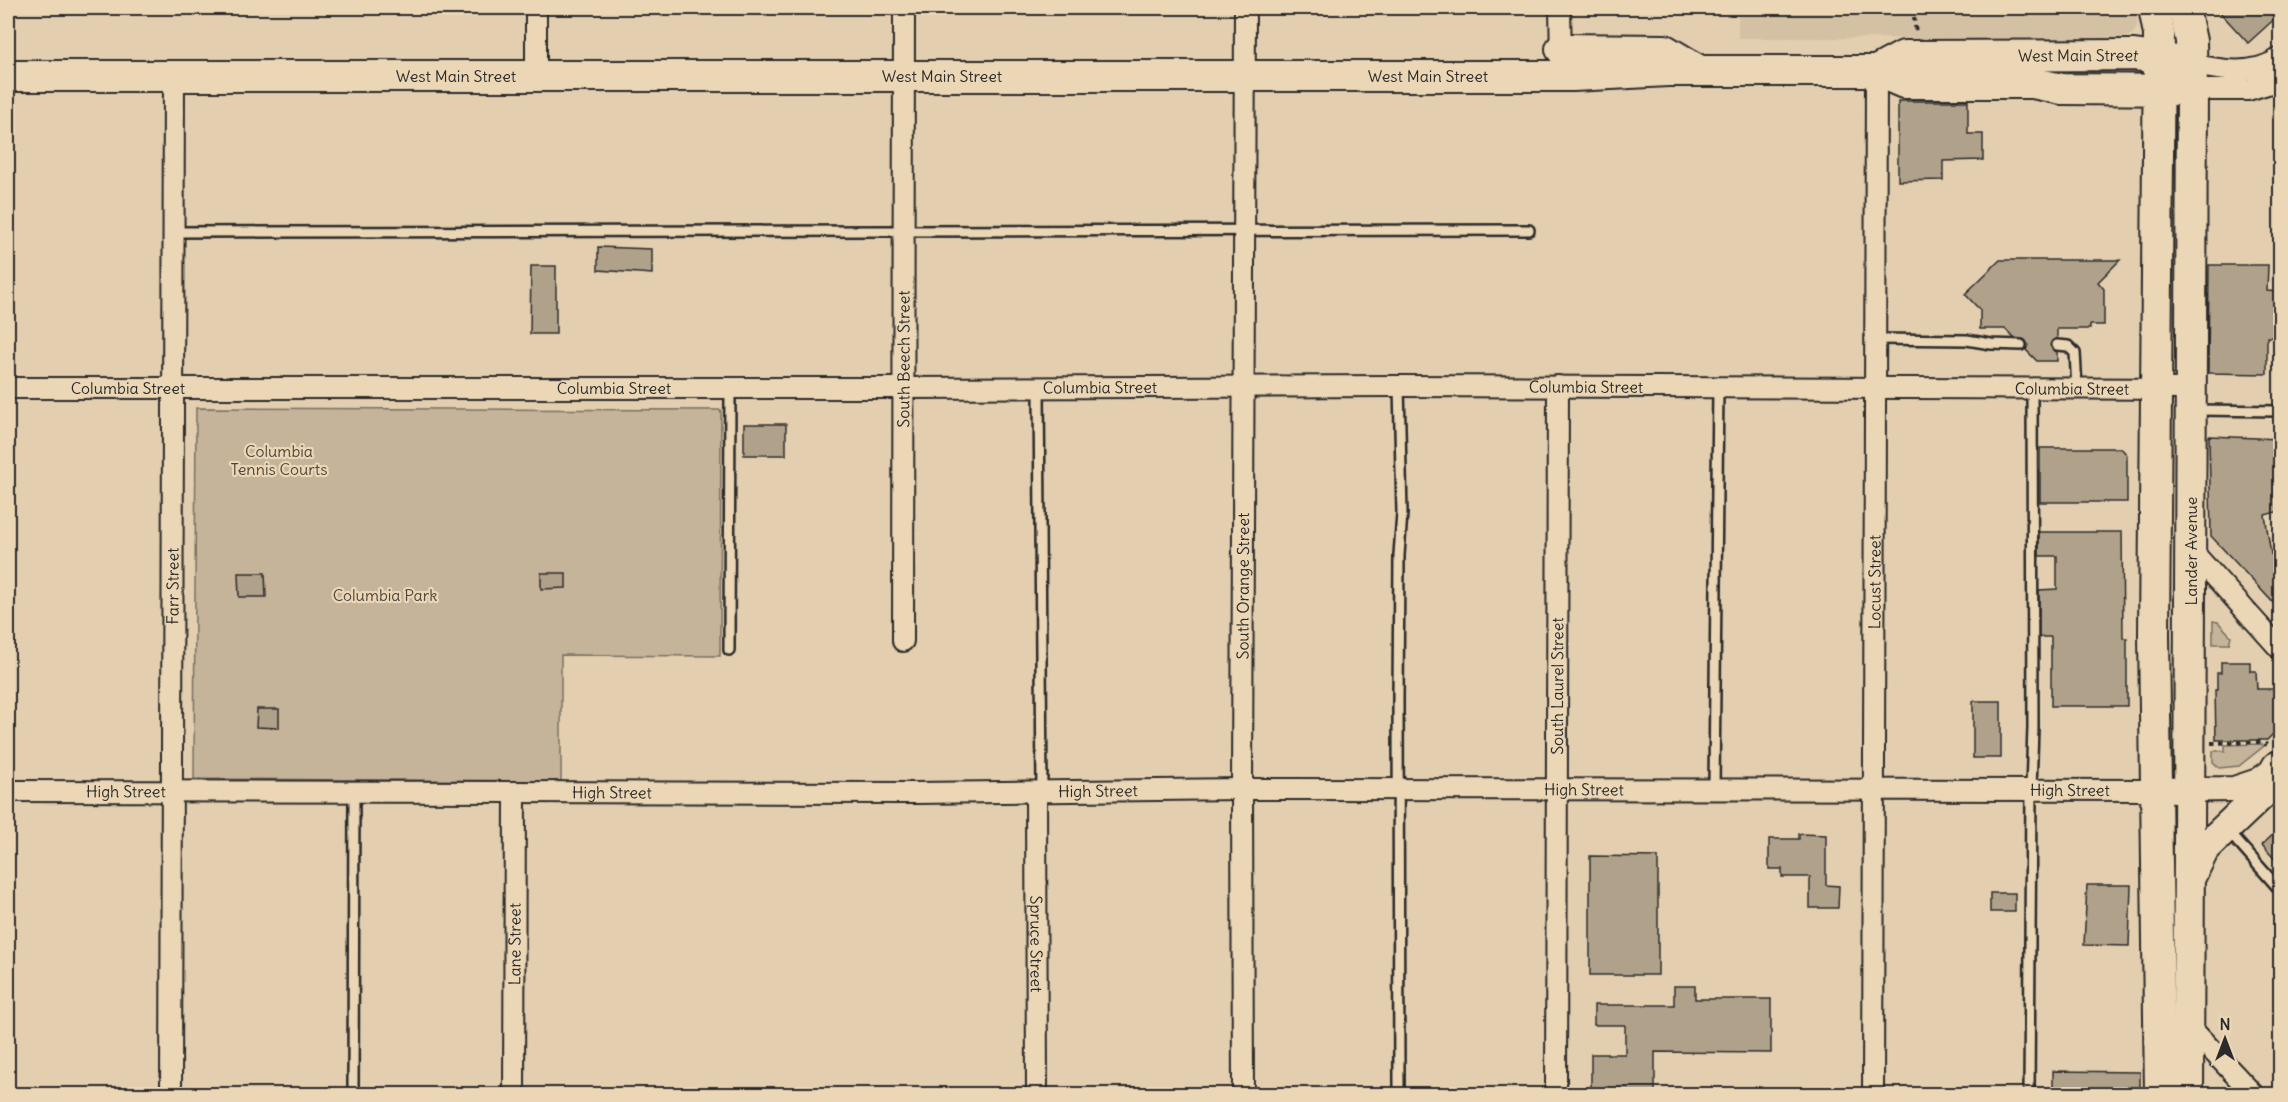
<svg xmlns="http://www.w3.org/2000/svg" width="2288" height="1102" font-family="Delius,sans-serif">
  <style>
    .built { fill: #d4c1a4 }
    .green { fill: #c5b49a; stroke: #787062; stroke-width: 1.5 }
    .building { fill: #b0a18a; stroke: #2b2b2b; stroke-width: 1.5 }
    .lines { fill: none; stroke-linecap: round; stroke-linejoin: round }
    .service-casing { stroke: #2b2b2b; stroke-width: 14 }
    .minor-casing { stroke: #2b2b2b; stroke-width: 24 }
    .tertiary-casing { stroke: #2b2b2b; stroke-width: 28 }
    .primary-casing { stroke: #2b2b2b; stroke-width: 34 }
    .path { stroke: #2b2b2b; stroke-width: 4; stroke-dasharray: 4.5 4.5; stroke-linecap: butt }
    .service { stroke: #ebd6b5; stroke-width: 9 }
    .minor { stroke: #ebd6b5; stroke-width: 20 }
    .tertiary { stroke: #ebd6b5; stroke-width: 24 }
    .primary { stroke: #ebd6b5; stroke-width: 30 }
    .labels { text-anchor: middle; dominant-baseline: central; stroke-width: 4.5; stroke-linejoin: round; paint-order: stroke }
    .street-label { font-size: 16px; fill: #2b2b2b; stroke: #ebd6b5 }
    .park-label { font-size: 16px; fill: #4a4641; stroke: #ebd6b5 }
  </style>
  <rect width="100%" height="100%" fill="#e3cfaf"/>
  <filter id="ink" filterUnits="userSpaceOnUse"><feTurbulence type="fractalNoise" baseFrequency=".0167" numOctaves="2"/><feDisplacementMap in="SourceGraphic" scale="12" xChannelSelector="R" yChannelSelector="G"/><feConvolveMatrix kernelMatrix="1 2 1 2 8 2 1 2 1" color-interpolation-filters="sRGB"/></filter>
  <g filter="url(#ink)">
    <!-- built -->
    <path class="built" d="M1738 8H2133L2138 22 2135 31 2131 35 2119 39 1738 38Z"/>
    <!-- green -->
    <g class="green">
      <path d="M196 408 721 410 720 656 561 655V781L194 779Z"/>
      <path d="M2213 621 2218 622 2231 636 2229 644H2213Z"/>
      <path d="M2261 744 2264 746 2239 766 2219 768 2213 762V751H2225V745Z"/>
    </g>
    <!-- building -->
    <g class="building">
      <path d="M2216 8H2280V14L2248 43Z"/>
      <path d="M1898 101H1968V134H1983V160L1943 161V180L1898 181Z"/>
      <path d="M598 247 652 249V274L598 270Z"/>
      <path d="M2000 260H2120L2098 282 2104 289V325H2090V329H2057V338L2052 341 2050 345 2053 350 2057 352V361H2037L2026 350 2028 345 2025 340 2014 338 2005 329H1980V310L1965 294Z"/>
      <path d="M2209 265H2268L2267 291 2280 292V337H2267V374L2208 373Z"/>
      <path d="M531 266H556V334H530Z"/>
      <rect x="744" y="424" width="42" height="31"/>
      <path d="M2209 436 2280 439V511L2265 515 2271 554 2280 547V610L2211 536Z"/>
      <path d="M2040 448H2121L2127 455V502H2040Z"/>
      <path d="M2039 532H2122L2123 638H2127V706H2051V637H2039V590L2057 589V556H2039Z"/>
      <path d="M238 573H265L266 597H239Z"/>
      <path d="M541 573H566V588L541 589Z"/>
      <path d="M2221 662H2250V671H2256L2257 689H2280V727L2267 740H2216L2215 690H2217V673H2221Z"/>
      <rect x="1973" y="701" width="28" height="57"/>
      <path d="M257 709H279V728L256 727Z"/>
      <path d="M2280 828V865L2262 845Z"/>
      <path d="M1799 834 1826 835V885L1839 886 1838 908H1810V877H1782V869H1769V839H1799Z"/>
      <path d="M1590 856 1658 857V975H1590Z"/>
      <path d="M2087 885H2131L2129 946 2084 945Z"/>
      <rect x="1990" y="893" width="25" height="19"/>
      <path d="M1674 986H1695V999H1771V1053L1655 1052V1095H1591V1054H1625V1025H1594V1005H1674Z"/>
      <path d="M2053 1071 2140 1072V1095H2053Z"/>
    </g>
    <g class="lines">
      <defs>
        <g id="service">
          <path d="M173 232 1529 230"/>
          <path d="M1875 339 1967 340 1991 344 2021 345"/>
          <path d="M2057 345 2068 346 2075 353 2077 388"/>
          <path d="M1039 388 1042 792"/>
          <path d="M2196 410 2280 411"/>
          <path d="M729 650 730 388"/>
          <path d="M1714 789 1718 386"/>
          <path d="M2228 831 2280 890"/>
          <path d="M353 1094 354 792"/>
          <path d="M1399 1094 1398 699 1399 555 1402 513 1399 386"/>
          <path d="M2029 1094 2031 790 2033 727 2032 387"/>
        </g>
        <g id="minor">
          <path d="M536 8V76"/>
          <path d="M1560 8 1561 59"/>
          <path d="M2192 64C2221 71 2254 76 2280 58"/>
          <path d="M2192 90H2248L2280 80"/>
          <path id="s1" d="M8 388H904L1399 386 2192 389"/>
          <path d="M2192 551 2280 649"/>
          <path id="s2" d="M903 641 904 8"/>
          <path id="s3" d="M8 791 915 793 1242 789 2155 790"/>
          <path id="s4" d="M1036 792 1037 1094"/>
          <path d="M2189 1026 2253 1094"/>
          <path id="s5" d="M171 1094 174 77"/>
          <path id="s6" d="M514 1094 515 792"/>
          <path id="s7" d="M1243 1094 1242 789 1245 8"/>
          <path id="s8" d="M1556 1094 1558 386"/>
          <path id="s9" d="M1873 1094 1876 71"/>
        </g>
        <path id="tertiary" d="M2155 790 2234 789 2258 781 2276 768"/>
        <g id="primary">
          <path d="M2154 8 2159 34 2154 634 2160 1094"/>
          <path d="M2184 8 2191 41 2192 90 2188 1094"/>
          <path d="M1561 49 1665 50 1700 71"/>
          <path id="s10" d="M1876 71 1904 56 2134 55 2177 61"/>
          <path id="s11" d="M8 76H1573L1668 71H1876L1904 83H2033L2062 89 2192 90"/>
          <path d="M2191 875 2204 849 2265 791 2277 767"/>
        </g>
      </defs>
      <!-- service casing -->
      <use href="#service" class="service-casing"/>
      <!-- minor casing -->
      <use href="#minor" class="minor-casing"/>
      <!-- tertiary casing -->
      <use href="#tertiary" class="tertiary-casing"/>
      <!-- primary casing -->
      <use href="#primary" class="primary-casing"/>
      <!-- path -->
      <g class="path">
        <path d="M1913 8 1916 34"/>
        <path d="M2211 743 2262 742 2267 745"/>
      </g>
      <!-- service -->
      <use href="#service" class="service"/>
      <!-- minor -->
      <use href="#minor" class="minor"/>
      <!-- tertiary -->
      <use href="#tertiary" class="tertiary"/>
      <!-- primary -->
      <use href="#primary" class="primary"/>
    </g>
  </g>
  <g class="labels">
    <!-- street labels -->
    <g class="street-label">
      <text stroke="none"><textPath href="#s10" startOffset="206">West Main Street</textPath></text>
      <text stroke="none"><textPath href="#s11" startOffset="448">West Main Street</textPath></text>
      <text stroke="none"><textPath href="#s11" startOffset="934">West Main Street</textPath></text>
      <text stroke="none"><textPath href="#s11" startOffset="1420">West Main Street</textPath></text>
      <text stroke="none"><textPath href="#s2" startOffset="282">South Beech Street</textPath></text>
      <text stroke="none"><textPath href="#s1" startOffset="1578">Columbia Street</textPath></text>
      <text stroke="none"><textPath href="#s1" startOffset="1092">Columbia Street</textPath></text>
      <text stroke="none"><textPath href="#s1" startOffset="120">Columbia Street</textPath></text>
      <text stroke="none"><textPath href="#s1" startOffset="606">Columbia Street</textPath></text>
      <text stroke="none"><textPath href="#s1" startOffset="2064">Columbia Street</textPath></text>
      <text transform="translate(2191 551) rotate(-90)">Lander Avenue</text>
      <text stroke="none"><textPath href="#s9" startOffset="512">Locust Street</textPath></text>
      <text stroke="none"><textPath href="#s7" startOffset="508">South Orange Street</textPath></text>
      <text stroke="none"><textPath href="#s5" startOffset="508">Farr Street</textPath></text>
      <text stroke="none"><textPath href="#s8" startOffset="408">South Laurel Street</textPath></text>
      <text stroke="none"><textPath href="#s3" startOffset="1576">High Street</textPath></text>
      <text stroke="none"><textPath href="#s3" startOffset="2062">High Street</textPath></text>
      <text stroke="none"><textPath href="#s3" startOffset="118">High Street</textPath></text>
      <text stroke="none"><textPath href="#s3" startOffset="1090">High Street</textPath></text>
      <text stroke="none"><textPath href="#s3" startOffset="604">High Street</textPath></text>
      <text stroke="none"><textPath href="#s6" startOffset="150">Lane Street</textPath></text>
      <text stroke="none"><textPath href="#s4" startOffset="152">Spruce Street</textPath></text>
    </g>
    <!-- park labels -->
    <g class="park-label">
      <text x="279" y="451">Columbia<tspan x="279" dy="18">Tennis Courts</tspan></text>
      <text x="385" y="595">Columbia Park</text>
    </g>
  </g>
  <!-- margin -->
  <rect width="2288" height="1102" fill="none" stroke="#ebd6b5" stroke-width="30"/>
  <rect x="15" y="15" width="2258" height="1072" fill="none" stroke="#2b2b2b" stroke-width="2" filter="url(#ink)"/>
  <!-- north arrow -->
  <g transform="translate(2225 1039)" stroke="#ebd6b5" stroke-width="4.5" paint-order="stroke">
  <path d="M0-4.5L10 22L0 15L-10 22Z" fill="#2b2b2b"/>
  <text y="-9" font-size="16" font-weight="bold" text-anchor="middle" fill="#2b2b2b">N</text>
  </g>
</svg>
